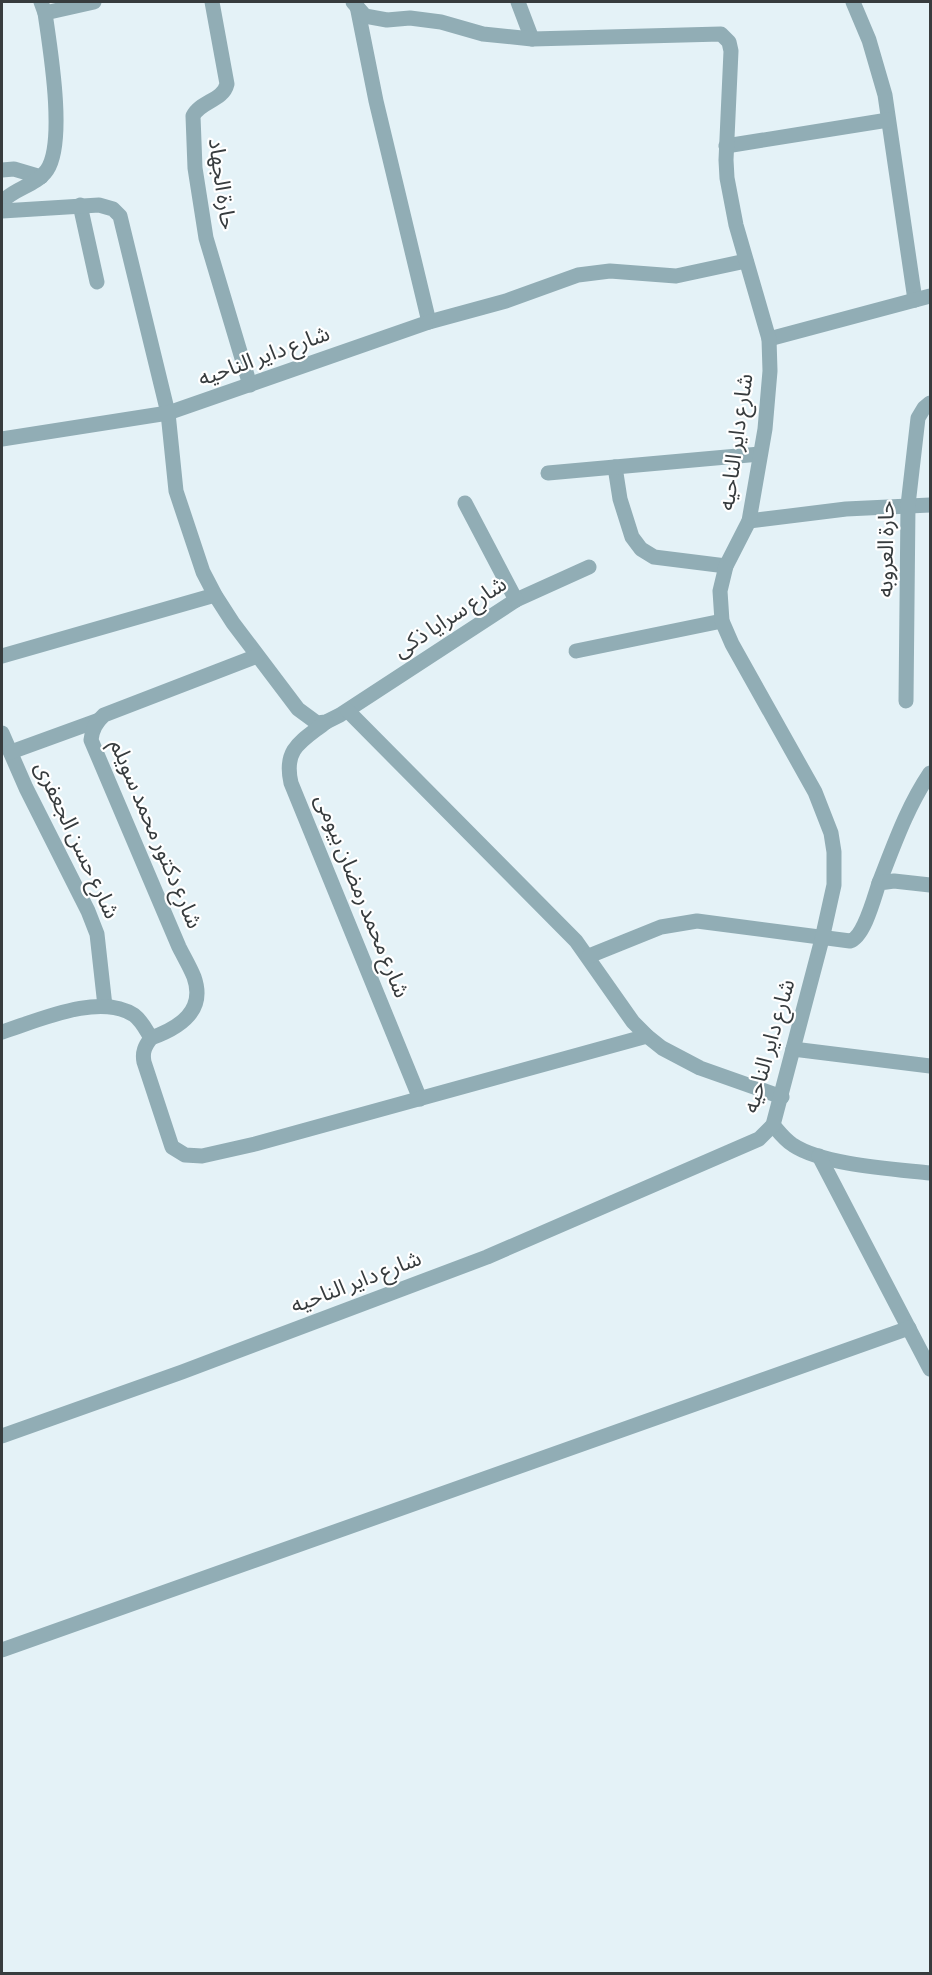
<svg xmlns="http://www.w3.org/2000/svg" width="932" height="1975" font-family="'Alegreya Sans','Noto Sans Arabic',sans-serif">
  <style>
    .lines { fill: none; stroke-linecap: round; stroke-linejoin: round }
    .minor { stroke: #91adb5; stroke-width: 15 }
    .labels { text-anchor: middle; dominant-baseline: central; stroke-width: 4.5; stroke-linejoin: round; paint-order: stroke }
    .street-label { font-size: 22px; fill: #373c3e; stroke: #fff }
  </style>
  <rect width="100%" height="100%" fill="#e4f2f7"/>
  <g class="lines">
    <!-- minor -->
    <g class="minor">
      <path d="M212 2 227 84C223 101 200 101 193 116L195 168 206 238 250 385"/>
      <path d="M518 2 532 39"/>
      <path d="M853 2 869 40 885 95 915 300"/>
      <path d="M357 6 376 101 429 322"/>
      <path d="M45 13 94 2"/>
      <path d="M726 146 888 120"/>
      <path d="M2 170 14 169 41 177"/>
      <path d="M2 202C14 188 36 186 47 170 66 142 50 48 45 13L41 2"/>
      <path d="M80 205 97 282"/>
      <path d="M2 211 99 205 113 209 120 216 168 413 176 491 203 572 215 595 233 623 298 709 317 723 326 722 340 715 516 600 589 567"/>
      <path d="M769 339 930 296"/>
      <path d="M2 439 168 413 429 322 506 301 578 275 610 271 676 276 746 261"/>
      <path d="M615 467 620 499 632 537 641 549 654 557 726 566"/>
      <path d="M548 473 760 454"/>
      <path d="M465 503 516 600"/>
      <path d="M749 521 846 509 930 505"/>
      <path d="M576 651 722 621"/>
      <path d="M2 656 215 595"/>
      <path d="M906 701 908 505 918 418 924 408 930 403"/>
      <path d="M348 711 576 941 633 1022 647 1036 662 1048 700 1068 782 1097"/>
      <path d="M326 722C302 741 283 748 291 783L420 1099"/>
      <path d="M2 733 26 788 88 911 97 934 105 1006"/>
      <path d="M11 752 99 720"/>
      <path d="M879 883C894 845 907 807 930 773"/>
      <path d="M589 956 661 927 697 921 850 941C864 937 874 898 879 883L894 881 930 885"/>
      <path d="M2 1032C37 1021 99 992 134 1015 142 1021 146 1030 151 1038 145 1046 142 1052 144 1062L172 1147 185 1155 202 1156 255 1144 647 1036"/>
      <path d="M151 1038C179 1028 206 1011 194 977 190 967 184 957 179 947L91 740C92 729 96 722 104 715L257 656"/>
      <path d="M793 1049 930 1066"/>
      <path d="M773 1125C779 1132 785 1140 793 1145 823 1165 894 1169 930 1173"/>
      <path d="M819 1156 930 1369"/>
      <path d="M2 1436 182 1372 487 1257 759 1139 773 1125 822 939 834 885V852L831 833 815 792 732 644 722 621 720 591 726 566 749 521 765 429 770 371 769 339 736 225 727 178 726 160 731 51 729 42 721 34 532 39 483 34 441 22 410 18 387 20 365 16 353 2"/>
      <path d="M2 1650 909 1328"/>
    </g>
  </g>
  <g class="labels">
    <!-- street labels -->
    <g class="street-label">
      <text transform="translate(222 184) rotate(82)">حارة الجهاد</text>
      <text transform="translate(264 356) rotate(-20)">شارع داير الناحيه</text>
      <text transform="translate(736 442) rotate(-82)">شارع داير الناحيه</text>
      <text transform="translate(886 549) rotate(-89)">حارة العروبه</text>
      <text transform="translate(450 617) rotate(-33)">شارع سرايا ذكى</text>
      <text transform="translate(156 834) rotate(67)">شارع دكتور محمد سويلم</text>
      <text transform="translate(77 840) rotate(65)">شارع حسن الجعفرى</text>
      <text transform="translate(362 896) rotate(68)">شارع محمد رمضان بيومى</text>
      <text transform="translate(769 1046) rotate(-74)">شارع داير الناحيه</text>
      <text transform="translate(356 1282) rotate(-21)">شارع داير الناحيه</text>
    </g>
  </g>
  <!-- border -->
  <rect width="932" height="1975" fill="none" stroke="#373c3e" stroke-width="6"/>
</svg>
